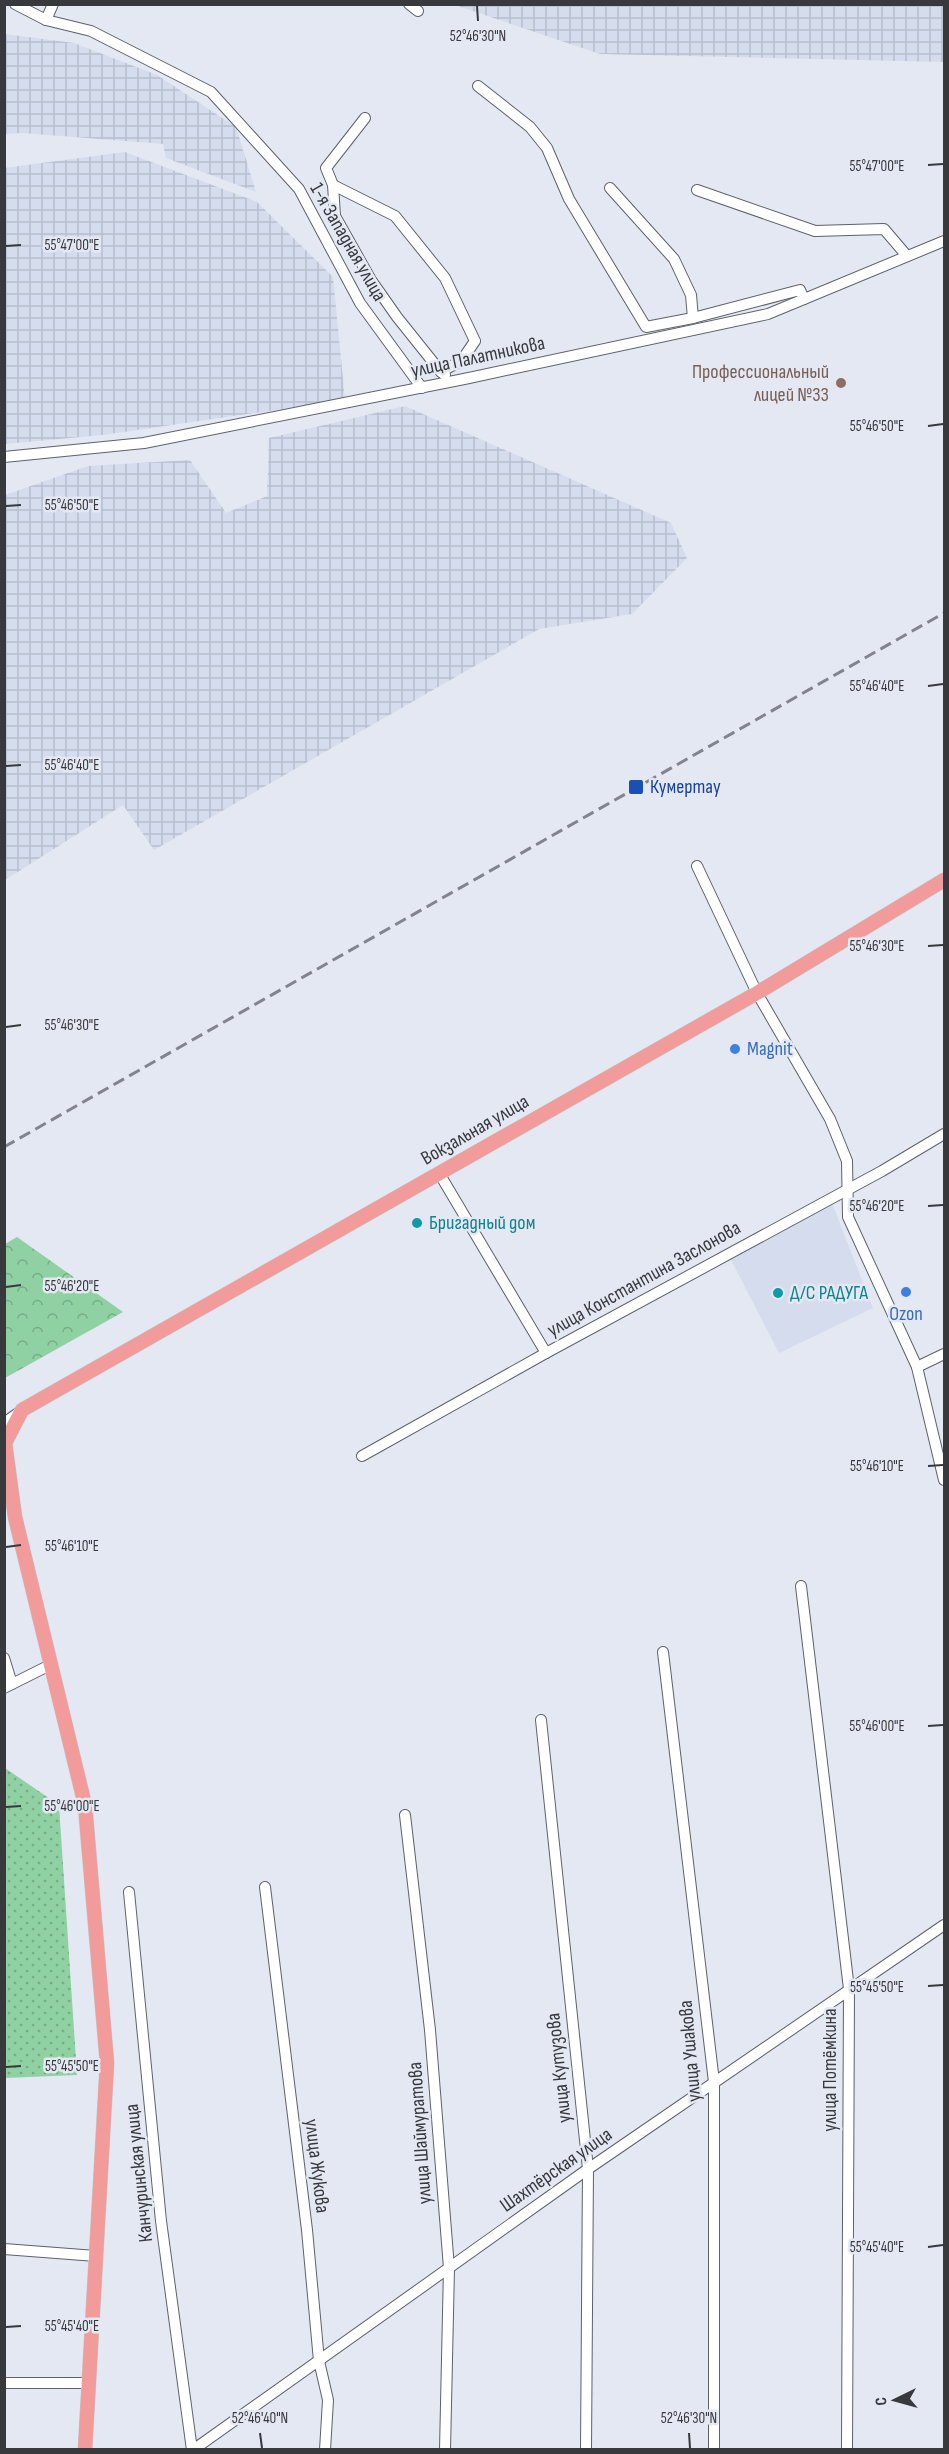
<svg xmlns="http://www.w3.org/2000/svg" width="949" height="2454" font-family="'Sofia Sans Condensed',sans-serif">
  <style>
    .built { fill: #d5dced }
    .industrial { fill: url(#industrial-grid) }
    .grass { fill: url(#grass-dots) }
    .forest { fill: url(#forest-crowns) }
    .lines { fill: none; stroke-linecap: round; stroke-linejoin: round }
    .minor-casing { stroke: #5d616a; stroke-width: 12 }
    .major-casing { stroke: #c7c8c9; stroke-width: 15 }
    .minor { stroke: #fff; stroke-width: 10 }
    .major { stroke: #f19b9b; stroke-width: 14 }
    .rail { stroke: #81848b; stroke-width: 3; stroke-dasharray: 12 6; stroke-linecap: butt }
    .ticks { fill: none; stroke: #37393d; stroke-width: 2 }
    .education-dot { fill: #8d6e63; stroke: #e4e8f3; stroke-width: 2 }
    .transit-dot { fill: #1a4fb4; stroke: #e4e8f3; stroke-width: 2 }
    .shop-dot { fill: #3f7fe0; stroke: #e4e8f3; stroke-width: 2 }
    .culture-dot { fill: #0f9aa8; stroke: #e4e8f3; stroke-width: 2 }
    .labels { text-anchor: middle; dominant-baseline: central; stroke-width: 5; stroke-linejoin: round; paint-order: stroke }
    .street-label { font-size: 20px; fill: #37393d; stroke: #e4e8f3 }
    .education-label { font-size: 20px; fill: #785e54; stroke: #e4e8f3; text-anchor: end }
    .transit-label { font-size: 20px; fill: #164399; stroke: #e4e8f3; text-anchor: start }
    .shop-label { font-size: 20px; fill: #366cbe; stroke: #e4e8f3; text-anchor: start }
    .culture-label { font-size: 20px; fill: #0d838f; stroke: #e4e8f3; text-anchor: start }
    .ticks-label { font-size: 15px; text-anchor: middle; fill: #37393d; stroke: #e4e8f3; stroke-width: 5; stroke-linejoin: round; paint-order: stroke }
  </style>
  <defs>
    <pattern id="industrial-grid" width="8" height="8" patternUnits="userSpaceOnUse" patternTransform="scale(1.5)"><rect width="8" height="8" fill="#d5dced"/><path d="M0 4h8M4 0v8" fill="none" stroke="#b7becc"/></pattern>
    <pattern id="grass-dots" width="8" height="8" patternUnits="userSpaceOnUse" patternTransform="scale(1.5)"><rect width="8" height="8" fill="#90d1a4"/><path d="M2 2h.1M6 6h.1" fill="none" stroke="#76ab87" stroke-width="1.8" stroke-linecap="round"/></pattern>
    <pattern id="forest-crowns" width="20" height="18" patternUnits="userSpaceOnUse" patternTransform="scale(1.5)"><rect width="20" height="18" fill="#90d1a4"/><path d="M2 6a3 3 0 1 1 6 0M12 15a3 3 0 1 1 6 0" fill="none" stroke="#76ab87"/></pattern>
  </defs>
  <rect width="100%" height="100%" fill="#e4e8f3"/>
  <!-- built -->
  <path class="built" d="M832 1203 873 1308 779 1353 731 1260Z"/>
  <!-- industrial -->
  <g class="industrial">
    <path d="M455 5H944V62L600 54Z"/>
    <path d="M5 34 74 43 157 75 236 127 256 192 166 158 163 144 23 133 5 134Z"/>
    <path d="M125 152 257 202 333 277 345 400 103 435 5 444 4 168Z"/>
    <path d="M405 406 671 523 687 558 632 614 539 629 154 850 123 805 5 880V495L88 466 190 460 226 513 267 496 269 438Z"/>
  </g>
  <!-- grass -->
  <path class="grass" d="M5 1768 59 1805 77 2075 5 2078Z"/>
  <!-- forest -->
  <path class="forest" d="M17 1237 123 1312 5 1378V1244Z"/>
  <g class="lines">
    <defs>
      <g id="minor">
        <path d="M15 4 46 20 91 31 211 92 299 189 360 303 422 388"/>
        <path d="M409 4 418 11"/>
        <path d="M46 20 53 4"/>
        <path d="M478 86 530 127 547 148 569 199 646 327 693 318 800 290 804 299"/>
        <path d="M365 118 326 168 333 185 335 216 371 280 397 317 441 372"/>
        <path d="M333 185 395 216 445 278 475 341 462 360 441 372 445 375"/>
        <path d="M610 188 674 259 691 295 693 318"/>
        <path d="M697 190 815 231 884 229 907 256"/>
        <path d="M4 457 144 443 469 378 768 314 944 241"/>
        <path d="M697 866 757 993 830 1119 847 1161 848 1217 917 1367 944 1480"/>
        <path d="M439 1173 546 1353"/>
        <path d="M917 1367 944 1354"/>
        <path d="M4 1423 21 1411"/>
        <path d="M362 1456 546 1353 882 1171 944 1134"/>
        <path d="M801 1586 849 1989 847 2450"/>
        <path d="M663 1652 714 2082V2450"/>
        <path d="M4 1658 12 1684"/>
        <path d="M4 1688 50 1665"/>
        <path d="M541 1720 588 2169 586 2450"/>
        <path d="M405 1815 430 2030 449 2268 445 2450"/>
        <path d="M265 1887 307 2230 319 2361 328 2400 325 2450"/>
        <path d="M129 1892 161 2221 192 2450"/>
        <path d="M4 2249 96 2256"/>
        <path d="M4 2383H89"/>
        <path d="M193 2450 588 2169 944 1925"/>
      </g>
      <path id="major" d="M85 2450 107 2063 85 1805 15 1517 5 1443 22 1410 757 993 944 880"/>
    </defs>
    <!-- minor casing -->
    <use href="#minor" class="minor-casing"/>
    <!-- major casing -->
    <use href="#major" class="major-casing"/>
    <!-- minor -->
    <use href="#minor" class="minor"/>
    <!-- major -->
    <use href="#major" class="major"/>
    <!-- rail -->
    <path class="rail" d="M4 1147 944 613"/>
  </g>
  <!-- ticks -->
  <path class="ticks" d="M477 6 478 21M928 165 943 164M6 246 21 245M928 426 943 424M6 506 21 505M928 686 943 684M6 766 21 765M928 946 943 945M6 1027 21 1025M928 1206 943 1205M6 1287 21 1285M928 1466 943 1465M6 1547 21 1545M928 1726 943 1725M6 1807 21 1806M928 1986 943 1985M6 2067 21 2066M928 2247 943 2245M6 2327 21 2326M260 2433 262 2448M689 2433 690 2448"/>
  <!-- markers -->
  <circle class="education-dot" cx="841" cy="383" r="6"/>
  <rect class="transit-dot" x="628" y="779" width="16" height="16" rx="3"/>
  <g class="shop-dot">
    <circle cx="735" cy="1049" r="6"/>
    <circle cx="906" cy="1292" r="6"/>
  </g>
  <g class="culture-dot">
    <circle cx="417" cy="1223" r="6"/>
    <circle cx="778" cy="1293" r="6"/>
  </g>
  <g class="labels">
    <!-- street labels -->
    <g class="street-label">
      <text transform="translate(348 242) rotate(60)">1-я Западная улица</text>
      <text transform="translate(478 357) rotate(-12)">улица Палатникова</text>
      <text transform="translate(475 1130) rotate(-30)">Вокзальная улица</text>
      <text transform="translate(644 1279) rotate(-29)">улица Константина Заслонова</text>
      <text transform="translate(690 2051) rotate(-95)">улица Ушакова</text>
      <text transform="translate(559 2068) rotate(-96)">улица Кутузова</text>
      <text transform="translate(830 2070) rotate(-90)">улица Потёмкина</text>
      <text transform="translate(420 2133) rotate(-94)">улица Шаймуратова</text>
      <text transform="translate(317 2166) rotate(83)">улица Жукова</text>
      <text transform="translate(556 2170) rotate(-35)">Шахтёрская улица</text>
      <text transform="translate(139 2173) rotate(-96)">Канчуринская улица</text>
    </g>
    <!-- education labels -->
    <g class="education-label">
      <text x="829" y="372">Профессиональный<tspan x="829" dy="23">лицей №33</tspan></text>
    </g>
    <!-- transit labels -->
    <g class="transit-label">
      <text x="650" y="787">Кумертау</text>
    </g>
    <!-- shop labels -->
    <g class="shop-label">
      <text x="747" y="1049">Magnit</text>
      <text x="906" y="1314" text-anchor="middle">Ozon</text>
    </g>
    <!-- culture labels -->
    <g class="culture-label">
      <text x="429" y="1223">Бригадный дом</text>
      <text x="790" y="1293">Д/С РАДУГА</text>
    </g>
  </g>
  <g class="ticks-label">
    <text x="478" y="41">52°46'30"N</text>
    <text x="877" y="171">55°47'00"E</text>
    <text x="72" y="250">55°47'00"E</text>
    <text x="877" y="431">55°46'50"E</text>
    <text x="72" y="510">55°46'50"E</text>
    <text x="877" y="691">55°46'40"E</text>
    <text x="72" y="770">55°46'40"E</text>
    <text x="877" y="951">55°46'30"E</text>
    <text x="72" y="1030">55°46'30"E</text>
    <text x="877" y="1211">55°46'20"E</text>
    <text x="72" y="1291">55°46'20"E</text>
    <text x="877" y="1471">55°46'10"E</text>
    <text x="72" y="1551">55°46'10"E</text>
    <text x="877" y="1731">55°46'00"E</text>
    <text x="72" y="1811">55°46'00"E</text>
    <text x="877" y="1992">55°45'50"E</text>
    <text x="72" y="2071">55°45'50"E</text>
    <text x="877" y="2252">55°45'40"E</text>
    <text x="72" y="2331">55°45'40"E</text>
    <text x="260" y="2423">52°46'40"N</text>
    <text x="689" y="2423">52°46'30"N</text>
  </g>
  <!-- border -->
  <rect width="949" height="2454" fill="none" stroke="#37393d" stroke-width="12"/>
  <!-- north arrow -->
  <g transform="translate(895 2400) rotate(265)" stroke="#e4e8f3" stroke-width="4.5" paint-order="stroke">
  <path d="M0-4.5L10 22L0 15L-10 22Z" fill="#37393d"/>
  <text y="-9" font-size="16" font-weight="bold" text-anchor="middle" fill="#37393d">С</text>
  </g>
</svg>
